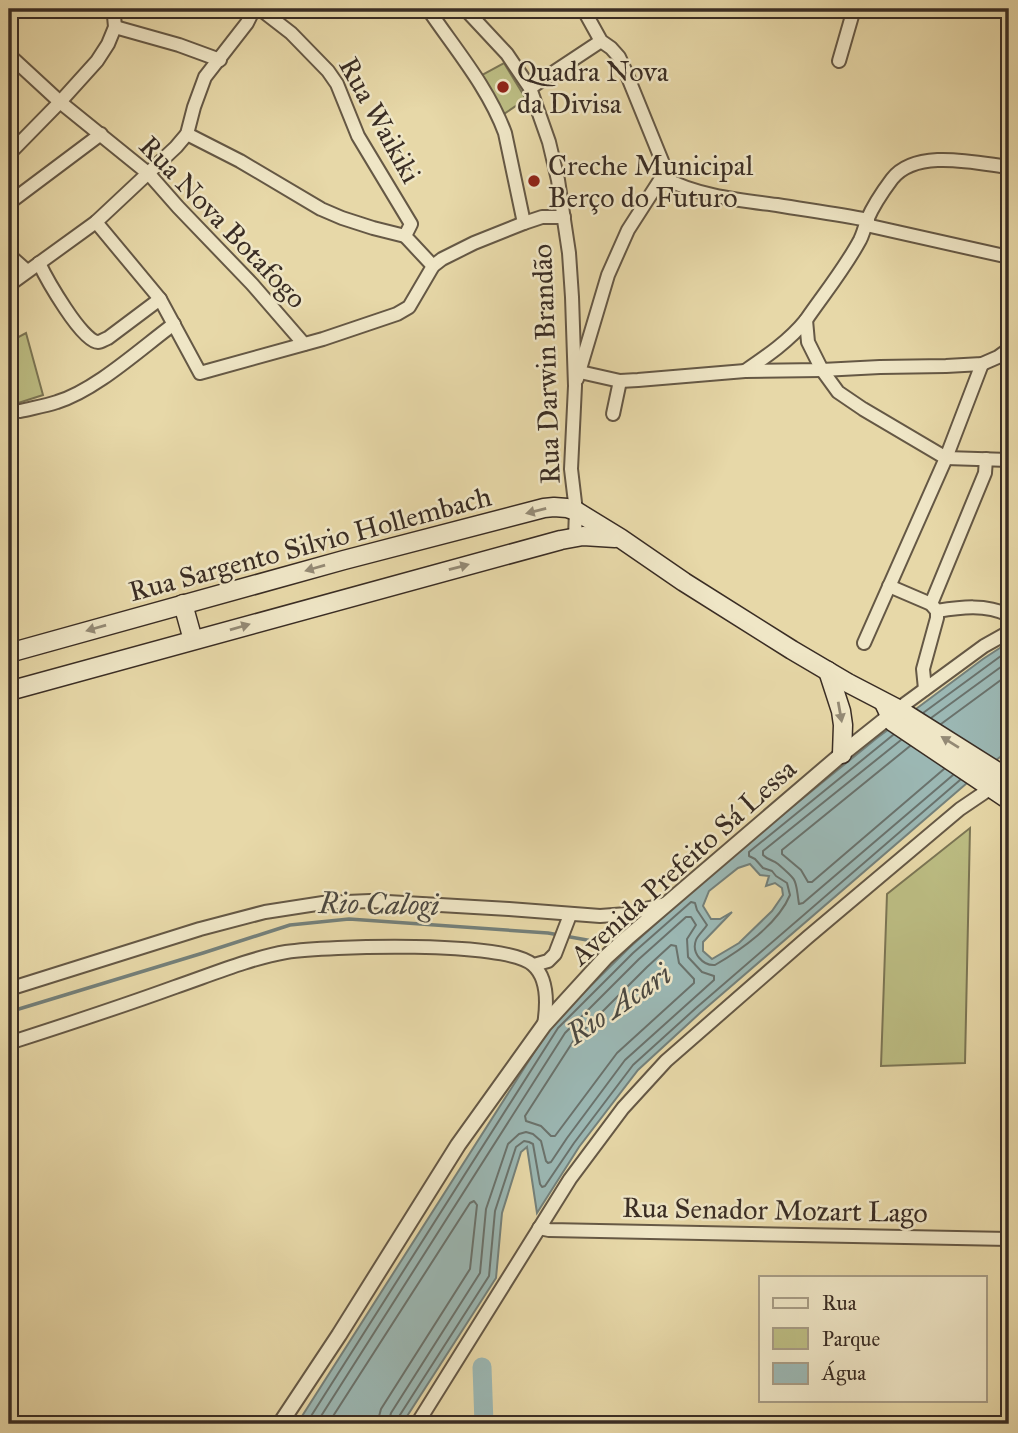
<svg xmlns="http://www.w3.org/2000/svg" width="1018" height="1433" font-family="'IM FELL Great Primer',serif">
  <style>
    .green { fill: #bcbd83; stroke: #7b7554; stroke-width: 2 }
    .water { fill: #9bb7b3; stroke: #74807a; stroke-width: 2; fill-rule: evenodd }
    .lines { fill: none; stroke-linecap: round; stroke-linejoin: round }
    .shore { stroke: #6a726c; stroke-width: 2 }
    .stream { stroke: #74807a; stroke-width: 3.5 }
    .river { stroke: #9bb7b3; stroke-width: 19 }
    .minor-casing { stroke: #655845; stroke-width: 16 }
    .tertiary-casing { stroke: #655845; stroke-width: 18 }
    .secondary-casing { stroke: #3a2d24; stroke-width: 21 }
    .minor { stroke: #efe6c6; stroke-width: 12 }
    .tertiary { stroke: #efe6c6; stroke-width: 14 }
    .secondary { stroke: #efe6c6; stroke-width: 18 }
    .oneway { fill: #948a75 }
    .poi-dot { fill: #8f2418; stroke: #efe6c6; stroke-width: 2.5 }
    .labels { text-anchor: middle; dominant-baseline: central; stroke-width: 5; stroke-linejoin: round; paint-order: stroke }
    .poi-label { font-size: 28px; fill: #3a2d24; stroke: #efe6c6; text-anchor: start }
    .street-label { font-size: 28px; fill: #3a2d24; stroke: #efe6c6 }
    .water-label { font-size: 30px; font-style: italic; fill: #4d4941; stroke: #efe6c6 }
  </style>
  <rect width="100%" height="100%" fill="#e7d8a8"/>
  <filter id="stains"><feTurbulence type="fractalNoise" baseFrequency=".00286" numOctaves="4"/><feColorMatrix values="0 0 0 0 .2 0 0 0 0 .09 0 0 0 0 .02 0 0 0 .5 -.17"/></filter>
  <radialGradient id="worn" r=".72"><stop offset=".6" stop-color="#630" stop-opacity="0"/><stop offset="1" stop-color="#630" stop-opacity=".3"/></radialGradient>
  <!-- green -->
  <g class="green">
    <path d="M504 63 526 99 504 114 480 76Z"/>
    <path d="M26 333 43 395 9 406V342Z"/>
    <path d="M970 828 965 1063 881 1066 887 894Z"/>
  </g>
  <!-- water -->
  <path class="water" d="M1009 642V750L967 783 700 1013 638 1070 579 1147 537 1213 527 1147 521 1152 502 1213 496 1278 402 1424H297L553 1023 629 948 723 863 877 738 983 659ZM750 864 760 875 769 876 766 886 775 883 782 888 783 895 772 911 739 943 712 959 703 951V942L732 912 720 919H711L703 906 709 891 738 868Z"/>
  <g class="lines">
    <!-- shore -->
    <g class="shore">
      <path d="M923 713 1009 650"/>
      <path d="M931 718 1009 661"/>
      <path d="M941 724 1009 674"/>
      <path d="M901 740 763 851V855C768 860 773 860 778 864 799 882 795 879 799 904L803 903 953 775"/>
      <path d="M910 746 782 850V854L801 870 808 882H812L944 769"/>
      <path d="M671 945 676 946 679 963 694 979V983L617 1053 555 1136H551L541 1126 526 1121 525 1116 574 1040 647 967Z"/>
      <path d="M306 1424 558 1028 633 953 691 902 695 903 697 910 707 925C704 930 698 935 696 940 691 953 703 966 715 965 741 950 778 924 790 895L787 883 776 876 772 871 763 868 755 859 749 856V852L893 735"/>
      <path d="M316 1424 565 1033 639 959 686 917H691L696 925 687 939 688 957 702 972 714 976V980L625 1060 567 1138 551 1162 548 1163 546 1161 541 1141 533 1134 526 1132 519 1134 508 1144 486 1209 480 1273 391 1413 388 1424"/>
      <path d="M328 1424 470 1203 474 1201 477 1205 470 1269 381 1409 377 1424"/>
      <path d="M397 1424 398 1418 489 1276 495 1211 516 1147 524 1141 529 1142 533 1144 540 1184 542 1187 545 1186 574 1143 633 1065 696 1008 960 780"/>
    </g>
    <!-- stream -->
    <path class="stream" d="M9 1012 203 953 290 925 349 919 548 933 615 945"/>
    <!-- river -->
    <path class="river" d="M482 1367 484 1424"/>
    <defs>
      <g id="minor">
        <path d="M260 9 291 33 328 71 337 84 358 136 411 224 405 236 433 266"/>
        <path d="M428 9C455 49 488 87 505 133L524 223"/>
        <path d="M465 9 507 54 530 88 549 142 558 180 569 253 572 297 575 386 571 469 576 511 575 537"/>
        <path d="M115 27 179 45 220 60"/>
        <path d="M9 55 60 102 149 174 178 207 252 284 304 344"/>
        <path d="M839 61 854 9"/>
        <path d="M530 88 601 41"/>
        <path d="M187 134 240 161 321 209 342 218 373 228 405 236"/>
        <path d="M9 154 60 102 97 61 108 44 115 27 114 16 117 9"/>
        <path d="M662 177C697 196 738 200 777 205 807 210 838 214 868 220"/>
        <path d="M9 203 101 134"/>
        <path d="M96 222 160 299 200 373 323 339 397 314 409 307 433 266 442 259 474 243 524 223 542 217H564"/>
        <path d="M866 225 1009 257"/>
        <path d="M9 255 27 271"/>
        <path d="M39 263C46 278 82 342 98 342 101 342 105 339 108 338L160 299"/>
        <path d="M9 285 96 222 176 147 187 134 194 107 205 77 247 23 254 9"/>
        <path d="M806 320C824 294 845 268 860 240 863 234 865 227 867 220 873 206 883 191 892 179 916 148 976 163 1009 167"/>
        <path d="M745 371C767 356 789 341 806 320L808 342 822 370 838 392 863 409 946 458 1009 460"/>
        <path d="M580 372 620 381 638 380 745 371 822 370 880 367 946 366 982 364 998 357 1009 349"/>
        <path d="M577 379 608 275 628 230 662 177V161L625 70 619 57 611 48 601 41 586 14 585 9"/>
        <path d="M20 411C32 408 45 406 57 402 96 390 140 349 174 324"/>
        <path d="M613 414 620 381"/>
        <path d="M889 586 931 604 937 611V618L923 669 925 689"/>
        <path d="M931 604 985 473 986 459"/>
        <path d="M937 611C962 607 985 604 1009 615"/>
        <path d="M864 643 946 458 982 364"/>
        <path d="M898 709 984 646 1009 632"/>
        <path d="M534 965 548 961 555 954 570 915"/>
        <path d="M9 989 200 929 265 912 323 903 370 901 509 909 600 916 627 914 665 904"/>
        <path d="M9 1043C65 1025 120 1007 175 987 210 975 251 958 286 952 326 946 507 940 533 965 549 979 547 1006 544 1025"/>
        <path d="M539 1228 549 1230 1009 1239"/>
        <path d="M417 1424 570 1179 623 1108 666 1061 808 937 960 809 991 788"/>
      </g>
      <path id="tertiary" d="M280 1424 339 1335 458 1145 544 1025 606 957 627 938 842 754 896 711"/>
      <g id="secondary">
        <path d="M183 604 193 640"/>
        <path d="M9 653 344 560 544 508 554 507 567 508 576 511 620 538 684 582 792 650 848 683 898 709 1009 779"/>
        <path d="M828 671 841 711 843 725 842 754"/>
        <path d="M9 691 561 540 583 536 615 538"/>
        <path d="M884 703 893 722 1009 800"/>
      </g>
    </defs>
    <!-- minor casing -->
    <use href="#minor" class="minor-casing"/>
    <!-- tertiary casing -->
    <use href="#tertiary" class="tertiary-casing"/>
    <!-- secondary casing -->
    <use href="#secondary" class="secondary-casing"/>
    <!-- minor -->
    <use href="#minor" class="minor"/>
    <!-- tertiary -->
    <use href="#tertiary" class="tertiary"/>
    <!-- secondary -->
    <use href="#secondary" class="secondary"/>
  </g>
  <!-- one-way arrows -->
  <defs><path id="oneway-solid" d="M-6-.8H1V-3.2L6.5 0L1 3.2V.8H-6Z" transform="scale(1.75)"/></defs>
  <g class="oneway">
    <use href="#oneway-solid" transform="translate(536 511) rotate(166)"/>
    <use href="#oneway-solid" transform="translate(459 567) rotate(-15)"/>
    <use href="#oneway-solid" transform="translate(315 568) rotate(164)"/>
    <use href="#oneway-solid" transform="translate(240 627) rotate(-16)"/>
    <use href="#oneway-solid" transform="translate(96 628) rotate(164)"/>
    <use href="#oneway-solid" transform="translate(840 712) rotate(80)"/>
    <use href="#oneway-solid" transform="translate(950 742) rotate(-148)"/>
  </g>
  <!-- markers -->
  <g class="poi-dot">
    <circle cx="503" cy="87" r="7"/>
    <circle cx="534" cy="181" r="7"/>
  </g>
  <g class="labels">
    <!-- poi labels -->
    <g class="poi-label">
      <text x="517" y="71">Quadra Nova<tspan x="517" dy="32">da Divisa</tspan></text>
      <text x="548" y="165">Creche Municipal<tspan x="548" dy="32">Berço do Futuro</tspan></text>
    </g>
    <!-- street labels -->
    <g class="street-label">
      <text transform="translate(380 120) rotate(61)">Rua Waikiki</text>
      <text transform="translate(223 222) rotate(46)">Rua Nova Botafogo</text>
      <text transform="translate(546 364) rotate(-92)">Rua Darwin Brandão</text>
      <text transform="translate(310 544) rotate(-15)">Rua Sargento Silvio Hollembach</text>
      <text transform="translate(683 862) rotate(-42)">Avenida Prefeito Sá Lessa</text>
      <text transform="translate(775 1210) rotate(1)">Rua Senador Mozart Lago</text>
    </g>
    <!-- water labels -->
    <g class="water-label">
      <text transform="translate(379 904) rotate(1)">Rio Calogi</text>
      <text transform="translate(619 1004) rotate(-34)">Rio Acari</text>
    </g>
  </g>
  <!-- margin -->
  <rect width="1018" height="1433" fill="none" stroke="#e7d8a8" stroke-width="35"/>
  <rect x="10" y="10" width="997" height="1412" fill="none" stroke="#3a2d24" stroke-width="3.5"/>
  <rect x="18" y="18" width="983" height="1398" fill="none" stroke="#3a2d24" stroke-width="2"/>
  <!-- legend -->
  <rect x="759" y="1276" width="228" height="126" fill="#efe6c6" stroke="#a79c85" stroke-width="2"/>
  <rect x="773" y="1298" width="35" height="10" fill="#efe6c6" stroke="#a79c85" stroke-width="2"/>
  <text x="822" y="1310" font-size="21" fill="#3a2d24">Rua</text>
  <rect x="773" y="1328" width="35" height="21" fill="#bcbd83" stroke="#a79c85" stroke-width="2"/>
  <text x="822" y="1346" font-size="21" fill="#3a2d24">Parque</text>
  <rect x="773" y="1363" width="35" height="21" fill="#9bb7b3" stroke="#a79c85" stroke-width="2"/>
  <text x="822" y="1380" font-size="21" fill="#3a2d24">Água</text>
  <rect width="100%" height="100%" filter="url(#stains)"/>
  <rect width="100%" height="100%" fill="url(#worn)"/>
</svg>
